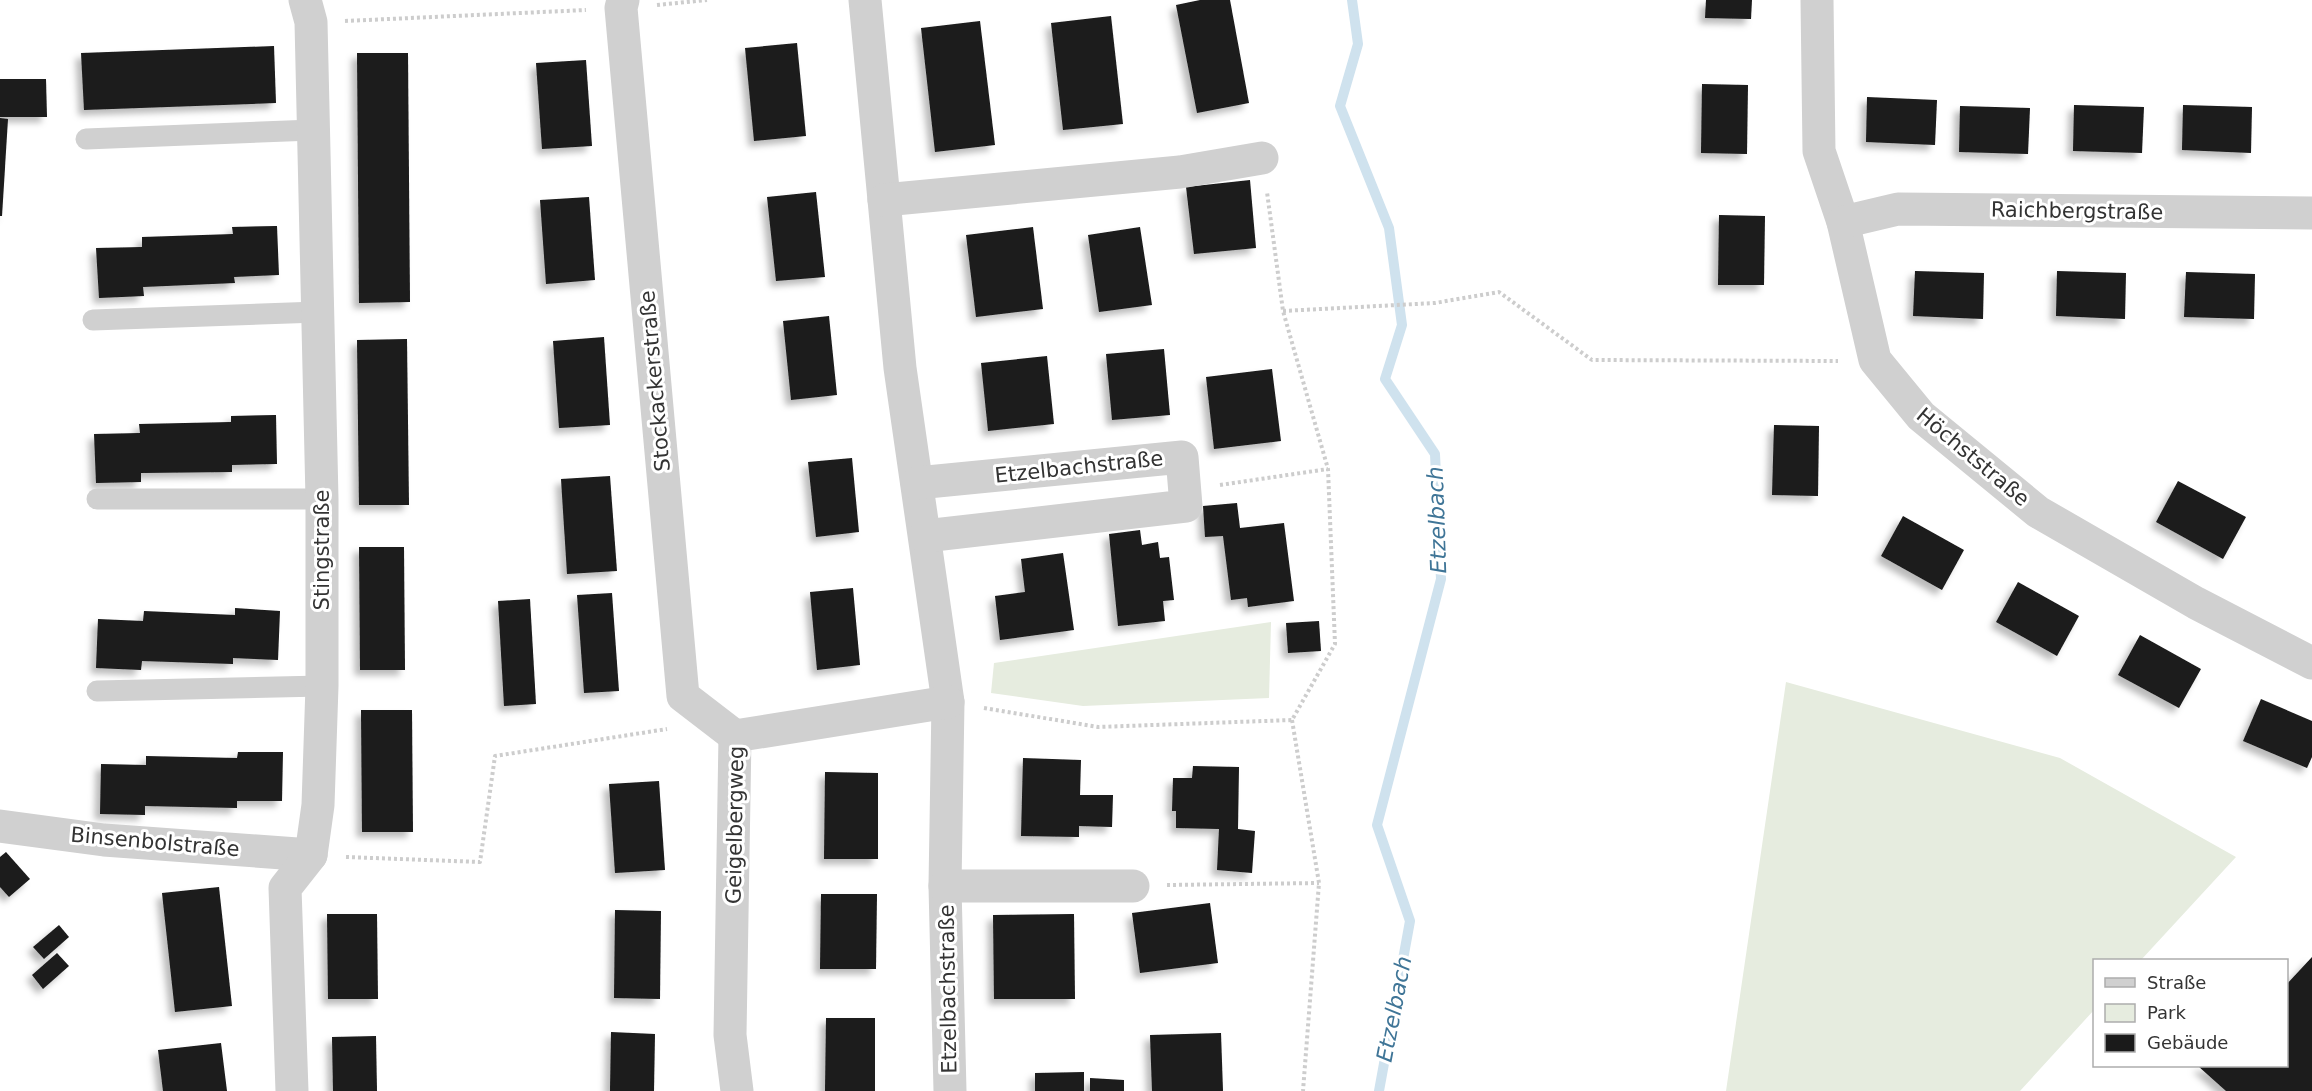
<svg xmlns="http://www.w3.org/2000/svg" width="2312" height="1091" font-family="'DejaVu Sans',sans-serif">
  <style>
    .green { fill: #e6ecdf }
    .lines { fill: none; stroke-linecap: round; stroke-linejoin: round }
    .stream { stroke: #cfe2ee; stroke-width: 10 }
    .building { fill: #1a1a1a; filter: url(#shadow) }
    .path { stroke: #cdcdcd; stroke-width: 4; stroke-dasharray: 3 3; stroke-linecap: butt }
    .service { stroke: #d0d0d0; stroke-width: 21 }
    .minor { stroke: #d0d0d0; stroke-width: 33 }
    .labels { text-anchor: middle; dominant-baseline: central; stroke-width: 6; stroke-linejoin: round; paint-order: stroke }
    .street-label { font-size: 21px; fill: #333; stroke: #fff }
    .water-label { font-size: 22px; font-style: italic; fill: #3f7597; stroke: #fff }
  </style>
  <defs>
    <filter id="shadow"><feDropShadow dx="-5.5" dy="5.5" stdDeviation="3" flood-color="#0004"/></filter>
  </defs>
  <rect width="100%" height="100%" fill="#fff"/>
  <!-- green -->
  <g class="green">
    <path d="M1271 622 1269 698 1083 706 991 693 994 663Z"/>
    <path d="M1786 682 2060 758 2236 857 2141 960H2094V1010L2020 1091H1726Z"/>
  </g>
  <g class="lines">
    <!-- stream -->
    <path class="stream" d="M1352 0 1358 44 1340 106 1389 228 1402 325 1385 379 1435 454 1441 579 1377 825 1410 921 1379 1091"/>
  </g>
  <!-- building -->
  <g class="building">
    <path d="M1200 0H1230L1249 103 1197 113 1176 5Z"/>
    <path d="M1706 0H1752L1751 19 1705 18Z"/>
    <path d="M1111 16 1123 124 1063 130 1051 23Z"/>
    <path d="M980 21 995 145 935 152 921 28Z"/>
    <path d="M797 43 806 136 754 141 745 48Z"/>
    <path d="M274 46 276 103 84 110 81 53Z"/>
    <path d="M357 53H408L410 302 359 303Z"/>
    <path d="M586 60 592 146 542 149 536 63Z"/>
    <path d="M0 79H46L47 117H0Z"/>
    <path d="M1702 84 1748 85 1747 154 1701 153Z"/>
    <path d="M1867 97 1937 100 1935 145 1866 142Z"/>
    <path d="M2074 105 2144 107 2142 153 2073 151Z"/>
    <path d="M2183 105 2252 107 2251 153 2182 150Z"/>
    <path d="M1960 106 2030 108 2028 154 1959 152Z"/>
    <path d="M0 118 8 119 2 216H0Z"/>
    <path d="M1250 180 1256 248 1194 254 1186 187Z"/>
    <path d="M816 192 825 277 776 281 767 197Z"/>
    <path d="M589 197 595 280 546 284 540 200Z"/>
    <path d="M1719 215 1765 216 1764 285H1718Z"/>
    <path d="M277 226 279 275 234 277 235 283 143 287 144 296 99 298 96 248 142 247V237L233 234 232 227Z"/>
    <path d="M1033 227 1043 309 976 317 966 235Z"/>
    <path d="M1140 227 1152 305 1099 312 1088 235Z"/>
    <path d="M1915 271 1984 273 1983 319 1913 316Z"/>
    <path d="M2057 271 2126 273 2125 319 2056 316Z"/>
    <path d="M2186 272 2255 274 2254 319 2184 317Z"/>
    <path d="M829 316 837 395 791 400 783 321Z"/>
    <path d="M604 337 610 425 559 428 553 341Z"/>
    <path d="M407 339 409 505H359L357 340Z"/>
    <path d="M1164 349 1170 415 1112 420 1106 354Z"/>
    <path d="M1047 356 1054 424 988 431 981 363Z"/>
    <path d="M1272 369 1281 441 1214 449 1206 377Z"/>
    <path d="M276 415 277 464 232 465V472L141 473V482L96 483 94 434 140 433 139 424 231 422V416Z"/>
    <path d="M1774 425 1819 426 1818 496 1772 495Z"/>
    <path d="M852 458 859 532 816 537 808 462Z"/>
    <path d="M610 476 617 571 567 574 561 479Z"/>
    <path d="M2178 481 2246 517 2223 559 2156 522Z"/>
    <path d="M1237 503 1240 528 1284 523 1294 601 1248 607 1247 598 1231 600 1223 536 1205 537 1203 506Z"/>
    <path d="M1903 516 1964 550 1942 590 1881 556Z"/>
    <path d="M1140 530 1142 545 1158 542 1160 558 1169 557 1174 600 1163 601 1165 621 1118 626 1109 534Z"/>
    <path d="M359 547H404L405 670H360Z"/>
    <path d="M1063 553 1074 630 1000 640 995 596 1025 592 1021 559Z"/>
    <path d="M2018 582 2079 616 2057 656 1996 622Z"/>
    <path d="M853 588 860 665 817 670 810 592Z"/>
    <path d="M612 593 619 691 584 693 577 595Z"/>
    <path d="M530 599 536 704 504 706 498 601Z"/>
    <path d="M235 608 280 611 278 660 233 658V664L142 661 141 670 96 668 98 619 143 621 144 611 235 615Z"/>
    <path d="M1319 621 1321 651 1288 653 1286 623Z"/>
    <path d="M2140 635 2201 669 2179 708 2118 675Z"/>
    <path d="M2261 699 2312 721V757L2307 768 2243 741Z"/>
    <path d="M361 710H412L413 832H362Z"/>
    <path d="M238 752H283L282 801H237V808L145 806V815L100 814 101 764 146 765V756L237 758Z"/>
    <path d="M1023 758 1081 760 1080 795H1113L1112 827 1079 826V837L1021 836Z"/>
    <path d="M1193 766 1239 767 1238 829 1255 831 1252 873 1217 870 1219 829 1176 828V811H1172L1173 778H1192Z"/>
    <path d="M825 772 878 773V859H824Z"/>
    <path d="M659 781 665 870 615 873 609 784Z"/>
    <path d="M6 852 30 879 9 897 0 887V857Z"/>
    <path d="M219 887 232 1006 175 1012 162 893Z"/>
    <path d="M821 894H877L876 969H820Z"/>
    <path d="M1210 903 1218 963 1140 973 1132 913Z"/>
    <path d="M615 910 661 911 660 999 614 998Z"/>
    <path d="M327 914H377L378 999H328Z"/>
    <path d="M1074 914 1075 999H994L993 915Z"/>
    <path d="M59 925 69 937 44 959 33 947Z"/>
    <path d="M57 953 69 966 43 989 32 975Z"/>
    <path d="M2312 957V1091H2226L2198 1066H2286V985Z"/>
    <path d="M826 1018H875V1091H825Z"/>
    <path d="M611 1032 655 1034 654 1091H610Z"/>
    <path d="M1221 1033 1223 1091H1152L1150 1035Z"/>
    <path d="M376 1036 377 1091H333L332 1037Z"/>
    <path d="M221 1043 227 1091H163L158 1050Z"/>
    <path d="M1084 1072V1091H1035V1073Z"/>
    <path d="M1090 1078 1124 1080V1091H1090Z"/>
  </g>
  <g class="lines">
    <!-- path -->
    <g class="path">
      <path d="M657 5 707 0"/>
      <path d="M345 21 586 10"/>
      <path d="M1283 311 1435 303 1499 292 1592 360 1838 361"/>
      <path d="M1220 485 1328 469"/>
      <path d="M984 708 1098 727 1292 720 1335 644 1328 469 1283 311 1267 192"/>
      <path d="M1292 720 1319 883 1303 1091"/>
      <path d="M346 857 480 862 495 756 667 729"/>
      <path d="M1167 885 1319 883"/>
    </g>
    <!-- service -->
    <g class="service">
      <path d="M86 139 313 130"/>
      <path d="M93 320 318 312"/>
      <path d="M97 499H322"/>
      <path d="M97 691 322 686"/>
    </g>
    <!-- minor -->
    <g class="minor">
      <path d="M623 0 621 8 683 696 735 736"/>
      <path d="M865 0 900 368 948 702 945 886 950 1091"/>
      <path d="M1817 0 1819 151 1843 222 1875 360 1921 416 2038 512 2196 603 2312 663"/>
      <path d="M884 200 1180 172 1262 158"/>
      <path d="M1843 222 1898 209 2312 213"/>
      <path d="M917 483 1182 457 1186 506 925 536"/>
      <path d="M0 826 104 840 311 855"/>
      <path d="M945 886H1133"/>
      <path d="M292 1091 285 888 311 855 318 805 322 686V499L311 22 305 0"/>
      <path d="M737 1091 730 1035 735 736 948 702"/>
    </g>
  </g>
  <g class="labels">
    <!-- street labels -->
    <g class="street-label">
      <text transform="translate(2077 211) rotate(1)">Raichbergstraße</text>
      <text transform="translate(655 381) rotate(-95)">Stockackerstraße</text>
      <text transform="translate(1973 457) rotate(40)">Höchststraße</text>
      <text transform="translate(1079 467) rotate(-6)">Etzelbachstraße</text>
      <text transform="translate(322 550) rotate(-90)">Stingstraße</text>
      <text transform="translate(735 825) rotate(-89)">Geigelbergweg</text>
      <text transform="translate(155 842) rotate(5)">Binsenbolstraße</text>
      <text transform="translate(948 989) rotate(-91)">Etzelbachstraße</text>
    </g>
    <!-- water labels -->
    <g class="water-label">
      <text transform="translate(1437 520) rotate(-92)">Etzelbach</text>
      <text transform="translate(1394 1009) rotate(-79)">Etzelbach</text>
    </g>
  </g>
  <!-- legend -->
  <rect x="2093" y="959" width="195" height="108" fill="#ffffff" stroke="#adadad" stroke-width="1.5"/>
  <rect x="2105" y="978" width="30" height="9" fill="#d0d0d0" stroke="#adadad" stroke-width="1.5"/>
  <text x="2147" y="989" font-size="18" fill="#333333">Straße</text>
  <rect x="2105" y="1004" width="30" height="18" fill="#e6ecdf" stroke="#adadad" stroke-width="1.5"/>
  <text x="2147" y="1019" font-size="18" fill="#333333">Park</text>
  <rect x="2105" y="1034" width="30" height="18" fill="#1a1a1a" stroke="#adadad" stroke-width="1.5"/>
  <text x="2147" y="1049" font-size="18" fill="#333333">Gebäude</text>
</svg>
